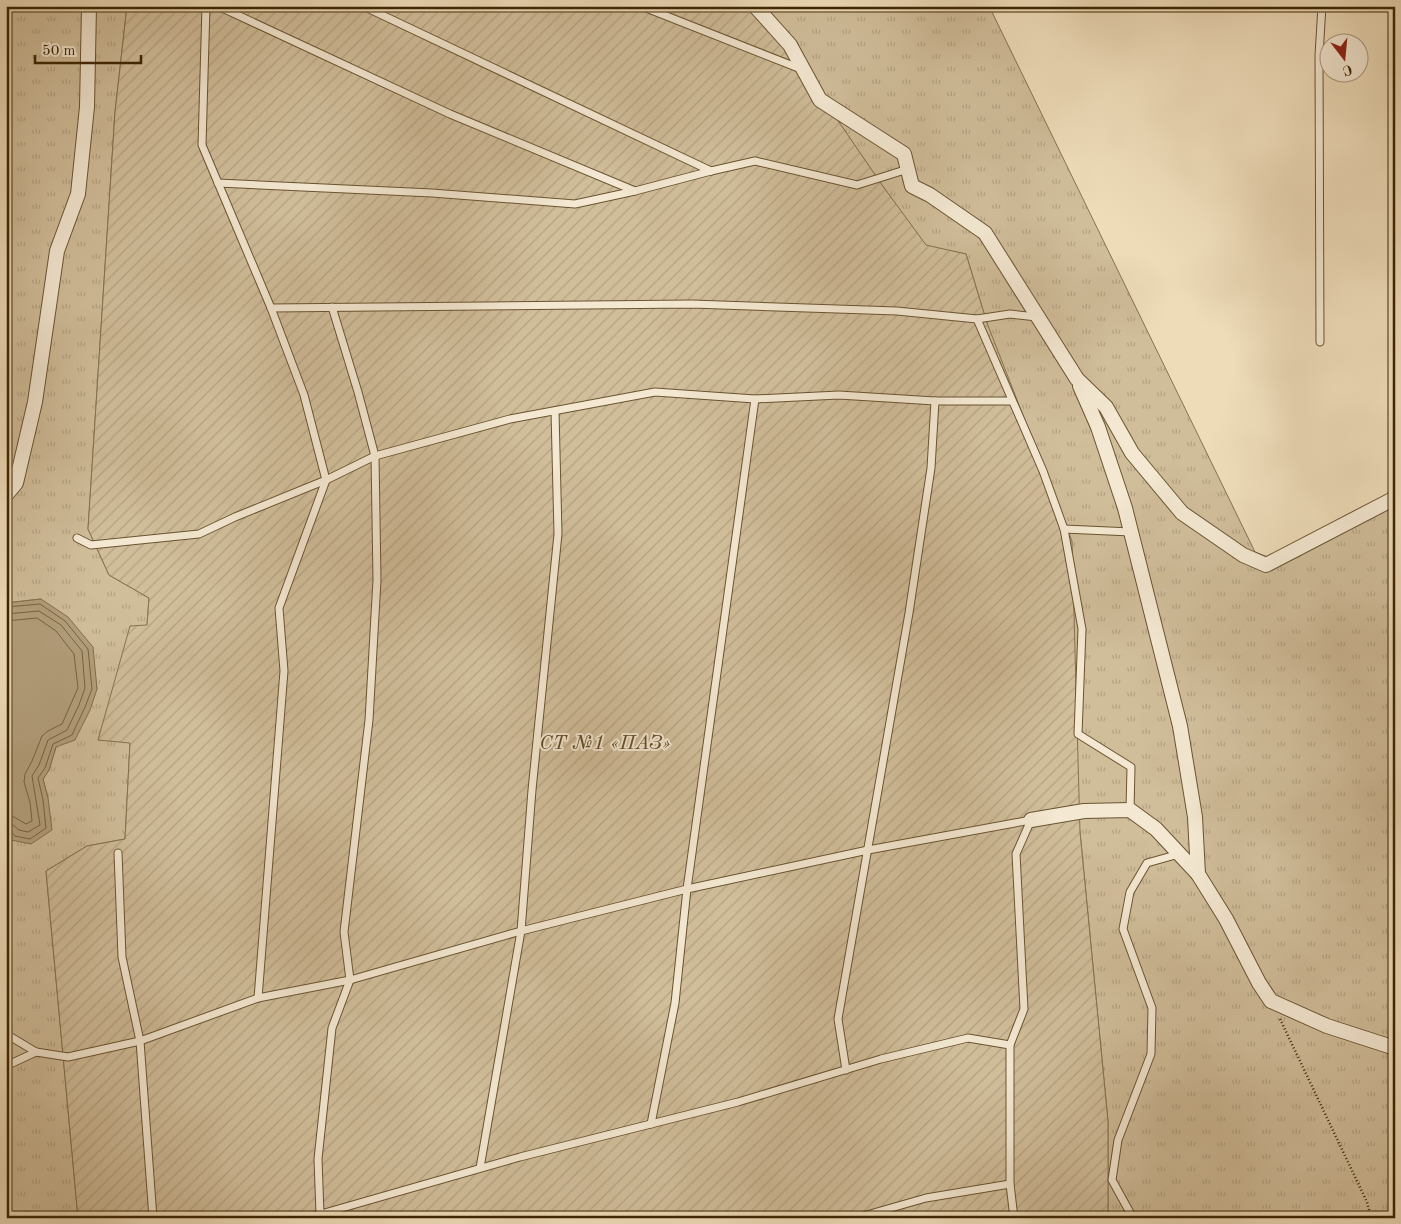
<svg xmlns="http://www.w3.org/2000/svg" width="1401" height="1224" font-family="'Old Standard TT',serif">
  <style>
    .grass { fill: url(#grass-tufts); stroke: #86724e }
    .garden { fill: url(#garden-furrows); stroke: #86724e }
    .water { fill: #b29e7b; stroke: #836e4b }
    .lines { fill: none; stroke-linecap: round; stroke-linejoin: round }
    .shore { stroke: #78623e; stroke-width: 1 }
    .service-casing { stroke: #695430; stroke-width: 9 }
    .minor-casing { stroke: #695430; stroke-width: 16 }
    .path { stroke: #3d2602; stroke-width: 2.5; stroke-dasharray: 1 2.5; stroke-linecap: butt }
    .service { stroke: #f4e8d2; stroke-width: 7 }
    .minor { stroke: #f4e8d2; stroke-width: 14 }
    .labels { text-anchor: middle; dominant-baseline: central; stroke-width: 4; stroke-linejoin: round; paint-order: stroke }
    .park-label { font-size: 20px; font-style: italic; fill: #624c28; stroke: #f4e8d2 }
  </style>
  <defs>
    <pattern id="grass-tufts" width="24" height="20" patternUnits="userSpaceOnUse" patternTransform="scale(1.25)"><rect width="24" height="20" fill="#d0bd9a"/><path d="M3 7l-1-3M5 7V3M7 7l1-3M15 17l-1-3M17 17v-4M19 17l1-3" fill="none" stroke="#b4a283"/></pattern>
    <pattern id="garden-furrows" width="10" height="10" patternUnits="userSpaceOnUse" patternTransform="scale(1.25)"><rect width="10" height="10" fill="#d0bd9a"/><path d="M-1 1l2-2M0 10L10 0M9 11l2-2" fill="none" stroke="#b4a283"/></pattern>
  </defs>
  <rect width="100%" height="100%" fill="#eedcb9"/>
  <filter id="stains"><feTurbulence type="fractalNoise" baseFrequency=".004" numOctaves="4"/><feColorMatrix values="0 0 0 0 .2 0 0 0 0 .09 0 0 0 0 .02 0 0 0 .5 -.17"/></filter>
  <radialGradient id="worn" r=".72"><stop offset=".6" stop-color="#630" stop-opacity="0"/><stop offset="1" stop-color="#630" stop-opacity=".3"/></radialGradient>
  <!-- grass -->
  <g class="grass">
    <path d="M6 6H127L115 112 88 529 109 575 149 598 147 625 98 740 130 742 125 839 87 846 46 871 78 1218H41L26 1211 22 1218H6V832L11 840 48 798 43 779 49 770 56 747 97 689 94 669 41 599 6 603Z"/>
    <path d="M742 6H989L1255 552 1268 557 1395 490V1218H1108V1121L1080 832 987 323 966 254 926 246 882 185 789 49 760 17Z"/>
  </g>
  <!-- garden -->
  <path class="garden" d="M127 6H742L760 17 789 49 882 185 926 245 966 254 987 323 1072 541 1080 832 1108 1121V1218H78L46 871 87 846 125 839 130 743 98 740 130 626 147 625 149 598 109 575 88 529 115 112Z"/>
  <!-- water -->
  <path class="water" d="M41 599 68 617 93 647 97 689 90 710 75 740 56 747 49 770 43 779 48 798 52 830 31 844 11 840 6 832V603Z"/>
  <g class="lines">
    <!-- shore -->
    <g class="shore">
      <path d="M6 607 40 604 65 621 88 649 92 689 85 707 72 735 53 744 45 768 38 778 43 800 46 828 30 839 15 836 11 831 6 830"/>
      <path d="M6 614 39 611 61 625 82 651 85 688 79 705 67 730 48 740 39 765 32 776 40 825 28 832 19 830 13 825 6 824"/>
      <path d="M6 621 37 618 56 631 74 654 78 688 62 724 48 731 42 736 32 761 25 774 24 782 30 802 32 821 26 824 14 817 6 816"/>
    </g>
    <defs>
      <g id="service">
        <path d="M206 6 202 145 271 308 304 395 326 480 279 608 284 671 258 998"/>
        <path d="M218 6 450 114 635 191 711 171 755 161 857 185 908 169"/>
        <path d="M363 6 711 171"/>
        <path d="M641 6 801 69"/>
        <path d="M218 183 432 193 575 204 635 191"/>
        <path d="M271 308 692 304 897 311 977 319 1010 314 1037 317"/>
        <path d="M977 319 1043 471 1064 529 1082 629 1078 734 1131 767 1130 810"/>
        <path d="M1320 342 1319 55 1322 6"/>
        <path d="M1064 529 1131 532"/>
        <path d="M77 538 91 545 199 534 235 517 326 480 375 456 510 419 655 392 755 399 839 395 935 401H1012"/>
        <path d="M118 853 122 957 140 1041 153 1218"/>
        <path d="M6 1034 36 1052 68 1057 140 1041 258 998 350 980 521 931 687 889 868 850 1031 820"/>
        <path d="M6 1066 36 1052"/>
        <path d="M846 1070 838 1019 909 613 931 468 935 401"/>
        <path d="M651 1124 675 1003 687 889 755 399"/>
        <path d="M480 1168 521 931 532 790 558 534 555 411"/>
        <path d="M320 1214 318 1159 332 1028 350 980 344 932 369 720 377 580 375 456 358 392 332 307"/>
        <path d="M307 1218 520 1157 738 1102 881 1059 968 1038 1010 1045"/>
        <path d="M856 1218 926 1198 1010 1184"/>
        <path d="M1014 1218 1010 1184V1045L1024 1009 1016 854 1031 820"/>
        <path d="M1133 1218 1112 1180 1118 1140 1151 1054 1152 1008 1123 929 1130 892 1147 863 1179 854"/>
      </g>
      <g id="minor">
        <path d="M755 6 790 45 820 100 904 154 912 186 930 195 985 233 1077 379 1106 407 1132 453 1182 513 1243 555 1266 565 1395 498"/>
        <path d="M1080 386 1098 427 1125 508 1180 726 1195 817 1198 874"/>
        <path d="M6 495 16 483 35 402 57 251 78 194 87 107 89 6"/>
        <path d="M1031 820 1084 811 1130 810 1156 829 1198 874 1226 919 1259 983 1271 1001 1327 1026 1395 1048"/>
      </g>
    </defs>
    <!-- service casing -->
    <use href="#service" class="service-casing"/>
    <!-- minor casing -->
    <use href="#minor" class="minor-casing"/>
    <!-- path -->
    <path class="path" d="M1280 1019 1367 1202 1371 1218"/>
    <!-- service -->
    <use href="#service" class="service"/>
    <!-- minor -->
    <use href="#minor" class="minor"/>
  </g>
  <g class="labels">
    <!-- park labels -->
    <g class="park-label">
      <text x="605" y="744">СТ №1 «ПАЗ»</text>
    </g>
  </g>
  <!-- margin -->
  <rect width="1401" height="1224" fill="none" stroke="#eedcb9" stroke-width="25"/>
  <rect x="8" y="8" width="1386" height="1209" fill="none" stroke="#3d2602" stroke-width="2.5"/>
  <rect x="12" y="12" width="1376" height="1199" fill="none" stroke="#3d2602"/>
  <!-- north arrow -->
  <g transform="translate(1344 58) rotate(164)"><circle r="24" fill="#f4e8d2" stroke="#ab9a7f"/>
  <path d="M0-4L9 19L0 12L-9 19Z" fill="#8f2418"/>
  <text y="-8" font-size="14" font-weight="bold" text-anchor="middle" fill="#3d2602">С</text>
  </g>
  <!-- scale -->
  <path d="M35 55v8h106v-8" fill="none" stroke="#3d2602" stroke-width="2.5"/>
  <text x="42" y="55" font-size="15" fill="#3d2602" stroke="#f4e8d2" stroke-width="4" paint-order="stroke">50 m</text>
  <rect width="100%" height="100%" filter="url(#stains)"/>
  <rect width="100%" height="100%" fill="url(#worn)"/>
</svg>
